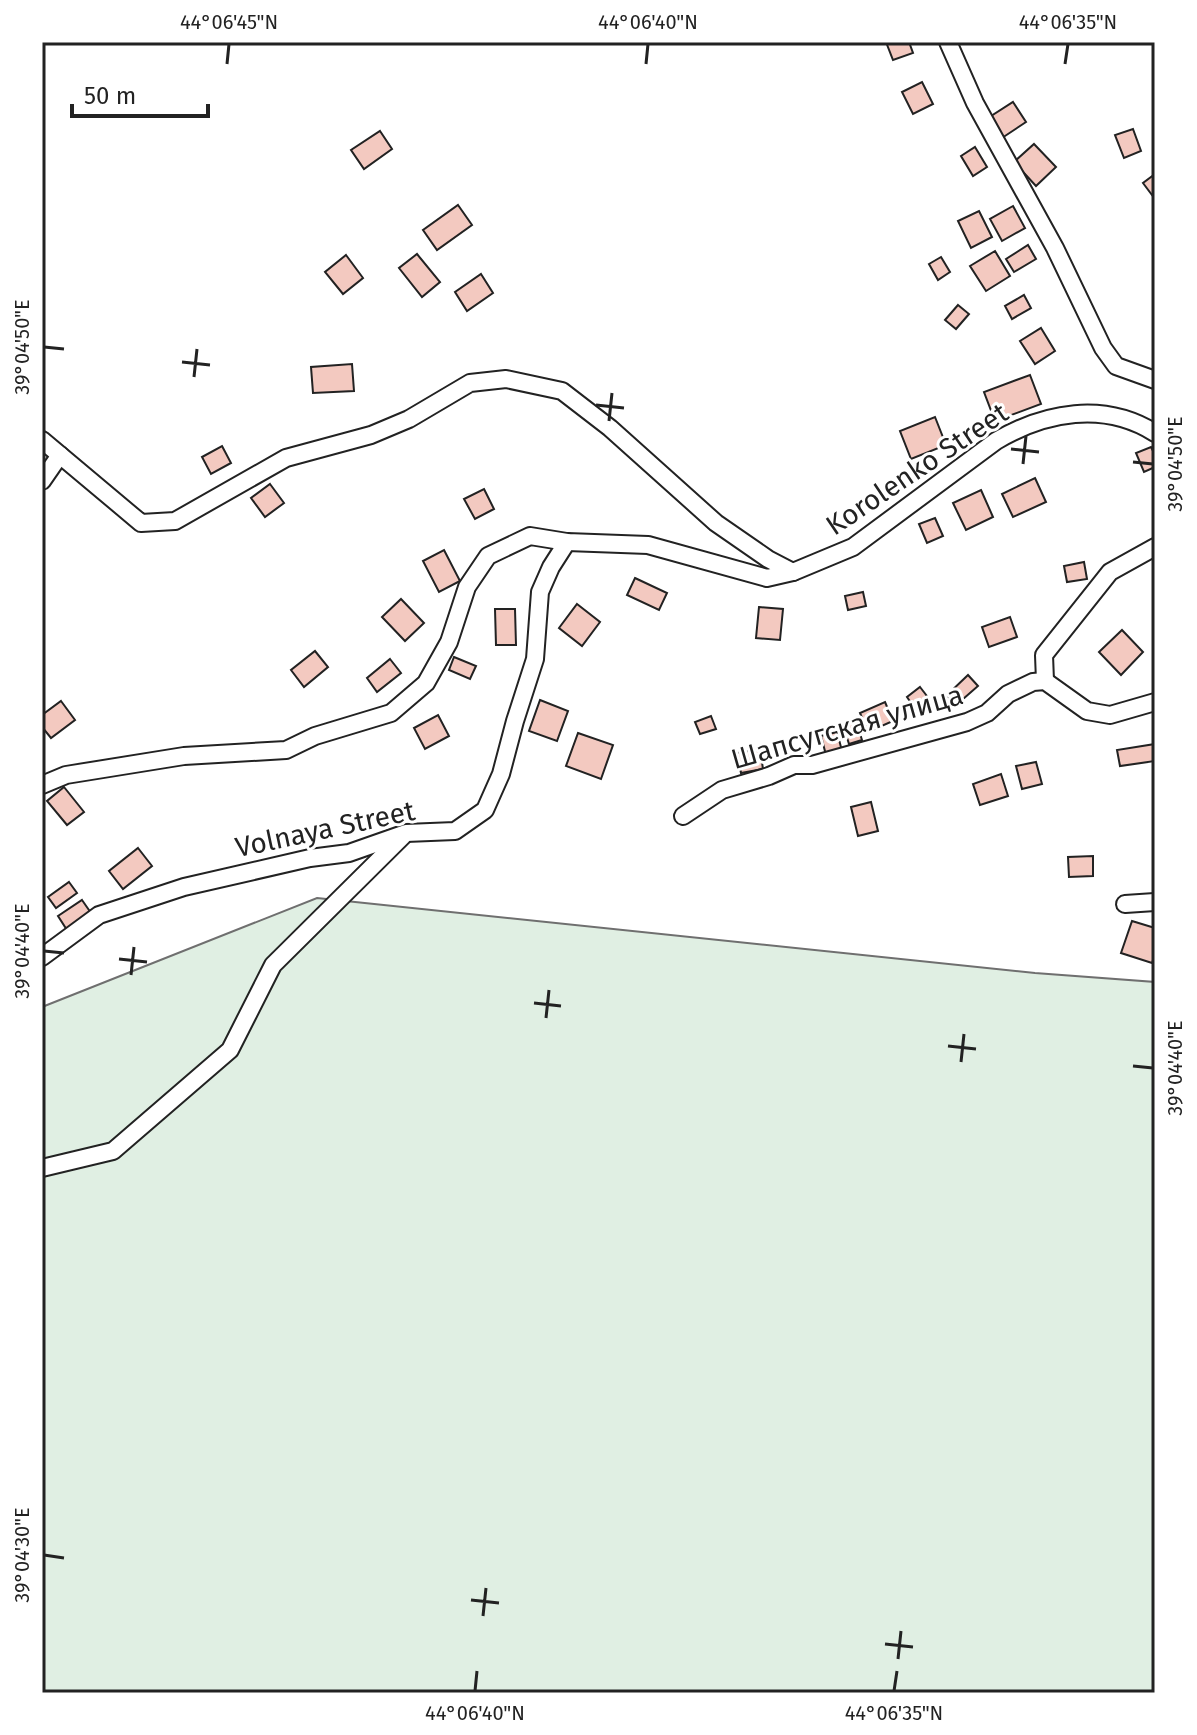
<svg xmlns="http://www.w3.org/2000/svg" width="1197" height="1735" font-family="'Fira Sans',sans-serif">
  <style>
    .green { fill: #e0efe3; stroke: #6f6f6f; stroke-width: 2 }
    .building { fill: #f3c9c0; stroke: #222; stroke-width: 2 }
    .lines { fill: none; stroke-linecap: round; stroke-linejoin: round }
    .minor-casing { stroke: #222; stroke-width: 20 }
    .minor { stroke: #fff; stroke-width: 16 }
    .ticks { fill: none; stroke: #222; stroke-width: 3 }
    .labels { text-anchor: middle; dominant-baseline: central; stroke-width: 6; stroke-linejoin: round; paint-order: stroke }
    .street-label { font-size: 28px; fill: #222; stroke: #fff }
    .neatline { fill: none; stroke: #222; stroke-width: 3 }
    .ticks-label { font-size: 20px; text-anchor: middle; fill: #222 }
  </style>
  <rect width="100%" height="100%" fill="#fff"/>
  <!-- green -->
  <path class="green" d="M317 898 1035 973 1155 982V1693H42V1007Z"/>
  <!-- building -->
  <g class="building">
    <path d="M886 42H909L913 53 893 60Z"/>
    <path d="M922 82 933 104 913 114 902 92Z"/>
    <path d="M1013 102 1026 122 1002 138 988 118Z"/>
    <path d="M1133 129 1141 151 1124 158 1115 135Z"/>
    <path d="M380 131 392 149 364 169 351 150Z"/>
    <path d="M1034 144 1056 167 1036 186 1014 162Z"/>
    <path d="M975 147 987 167 973 176 961 156Z"/>
    <path d="M1155 174V199L1143 183Z"/>
    <path d="M458 205 472 225 437 250 423 230Z"/>
    <path d="M1013 206 1025 228 1002 241 990 219Z"/>
    <path d="M979 211 992 237 971 248 958 221Z"/>
    <path d="M1028 245 1036 259 1014 272 1006 259Z"/>
    <path d="M995 251 1010 276 986 291 970 266Z"/>
    <path d="M417 254 440 282 422 297 399 268Z"/>
    <path d="M346 255 363 278 343 294 325 272Z"/>
    <path d="M941 257 950 272 938 280 929 264Z"/>
    <path d="M481 274 493 293 467 311 455 292Z"/>
    <path d="M1024 295 1031 308 1012 319 1005 306Z"/>
    <path d="M958 305 969 314 956 329 945 320Z"/>
    <path d="M1041 328 1055 351 1035 364 1020 341Z"/>
    <path d="M352 364 354 391 313 393 311 367Z"/>
    <path d="M1030 375 1041 404 995 421 984 392Z"/>
    <path d="M935 417 946 445 911 459 900 431Z"/>
    <path d="M222 446 231 463 211 474 202 457Z"/>
    <path d="M1151 447 1155 455V467L1144 472 1136 453Z"/>
    <path d="M1035 478 1046 502 1013 517 1002 494Z"/>
    <path d="M270 484 284 503 265 517 251 498Z"/>
    <path d="M484 489 494 509 475 519 464 499Z"/>
    <path d="M981 490 993 517 966 530 953 503Z"/>
    <path d="M935 518 943 536 927 543 919 524Z"/>
    <path d="M444 550 460 581 439 592 423 561Z"/>
    <path d="M1084 562 1087 579 1067 582 1064 566Z"/>
    <path d="M635 578 667 593 659 610 627 595Z"/>
    <path d="M863 592 866 606 848 610 845 596Z"/>
    <path d="M401 599 424 623 405 641 382 617Z"/>
    <path d="M577 604 600 622 582 646 559 628Z"/>
    <path d="M759 607 783 609 780 640 756 638Z"/>
    <path d="M495 609H515L516 645H496Z"/>
    <path d="M1010 617 1017 637 989 647 982 627Z"/>
    <path d="M1122 630 1143 652 1121 675 1099 652Z"/>
    <path d="M315 651 328 667 304 687 291 670Z"/>
    <path d="M454 657 476 666 470 679 449 670Z"/>
    <path d="M390 659 401 673 377 692 367 678Z"/>
    <path d="M968 675 978 686 955 706 946 696Z"/>
    <path d="M920 687 930 700 916 710 907 697Z"/>
    <path d="M540 700 568 711 557 741 529 731Z"/>
    <path d="M61 701 75 720 51 738 42 727V715Z"/>
    <path d="M885 702 893 721 868 732 860 713Z"/>
    <path d="M438 715 449 736 425 749 414 728Z"/>
    <path d="M711 716 716 729 700 734 695 722Z"/>
    <path d="M856 721 862 740 849 744 843 725Z"/>
    <path d="M837 732 842 751 826 755 821 736Z"/>
    <path d="M578 733 613 745 601 779 566 766Z"/>
    <path d="M1155 744V761L1120 766 1117 750Z"/>
    <path d="M760 749 763 769 741 773 737 753Z"/>
    <path d="M1036 762 1042 784 1022 789 1016 766Z"/>
    <path d="M1001 774 1008 796 980 805 973 784Z"/>
    <path d="M64 787 84 812 67 825 47 801Z"/>
    <path d="M871 802 878 831 858 836 851 807Z"/>
    <path d="M138 848 152 866 123 889 109 871Z"/>
    <path d="M1093 856V876L1069 877 1068 857Z"/>
    <path d="M69 882 77 893 56 908 48 897Z"/>
    <path d="M82 900 91 913 67 930 58 916Z"/>
    <path d="M1132 921 1155 928V954L1152 963 1121 953Z"/>
  </g>
  <g class="lines">
    <defs>
      <g id="minor">
        <path d="M948 42 975 103 1055 248 1103 348 1116 366 1155 380"/>
        <path d="M42 440 141 523 175 521 286 458 371 435 409 419 470 383 506 379 562 391 610 428 716 523 768 559 793 572"/>
        <path d="M42 481 60 455"/>
        <path d="M1045 681 1044 655 1110 572 1155 547"/>
        <path d="M42 785 66 775 184 756 286 750 315 736 391 713 426 683 449 642 467 587 488 556 530 536 567 542 648 545 767 578 793 572 853 547 996 441C1045 412 1104 401 1155 433"/>
        <path d="M683 816 722 790 769 776 794 765H812L967 722 987 713 1008 694 1033 682 1045 681 1087 711 1110 715 1155 702"/>
        <path d="M1125 904 1155 902"/>
        <path d="M42 957 99 915 184 887 310 858 349 853 406 833 455 831 485 810 501 774 515 721 535 659 540 592 551 567 567 542"/>
        <path d="M42 1168 113 1151 230 1050 273 965 403 836"/>
      </g>
    </defs>
    <!-- minor casing -->
    <use href="#minor" class="minor-casing"/>
    <!-- minor -->
    <use href="#minor" class="minor"/>
  </g>
  <!-- ticks -->
  <path class="ticks" d="M227 64 229 44M646 64 648 44M1065 64 1068 44M44 347 64 349M182 362 210 365M194 377 197 349M596 405 624 408M609 421 612 393M1011 449 1039 452M1133 462 1153 464M1023 464 1026 436M44 951 64 953M119 959 147 962M131 975 134 947M534 1003 561 1006M546 1018 549 990M948 1046 976 1049M961 1062 964 1034M1133 1066 1153 1068M44 1555 64 1558M471 1600 499 1603M483 1616 486 1588M885 1644 913 1647M898 1659 901 1631M475 1691 477 1671M894 1691 897 1671"/>
  <g class="labels">
    <!-- street labels -->
    <g class="street-label">
      <text transform="translate(917 469) rotate(-34)">Korolenko Street</text>
      <text transform="translate(847 727) rotate(-16)">Шапсугская улица</text>
      <text transform="translate(325 829) rotate(-12)">Volnaya Street</text>
    </g>
  </g>
  <!-- border -->
  <rect width="1197" height="1735" fill="none" stroke="#ffffff" stroke-width="88"/>
  <!-- scale -->
  <path d="M72 104v12h136v-12" fill="none" stroke="#222222" stroke-width="4"/>
  <text x="84" y="104" font-size="24" fill="#222222" stroke="#ffffff" stroke-width="6" paint-order="stroke">50 m</text>
  <rect x="44" y="44" width="1109" height="1647" class="neatline"/>
  <g class="ticks-label">
    <text x="229" y="29">44°06'45"N</text>
    <text x="648" y="29">44°06'40"N</text>
    <text x="1068" y="29">44°06'35"N</text>
    <text transform="translate(22 347) rotate(-90)" y="7">39°04'50"E</text>
    <text transform="translate(1175 464) rotate(-90)" y="7">39°04'50"E</text>
    <text transform="translate(22 951) rotate(-90)" y="7">39°04'40"E</text>
    <text transform="translate(1175 1068) rotate(-90)" y="7">39°04'40"E</text>
    <text transform="translate(22 1555) rotate(-90)" y="7">39°04'30"E</text>
    <text x="475" y="1720">44°06'40"N</text>
    <text x="894" y="1720">44°06'35"N</text>
  </g>
</svg>
